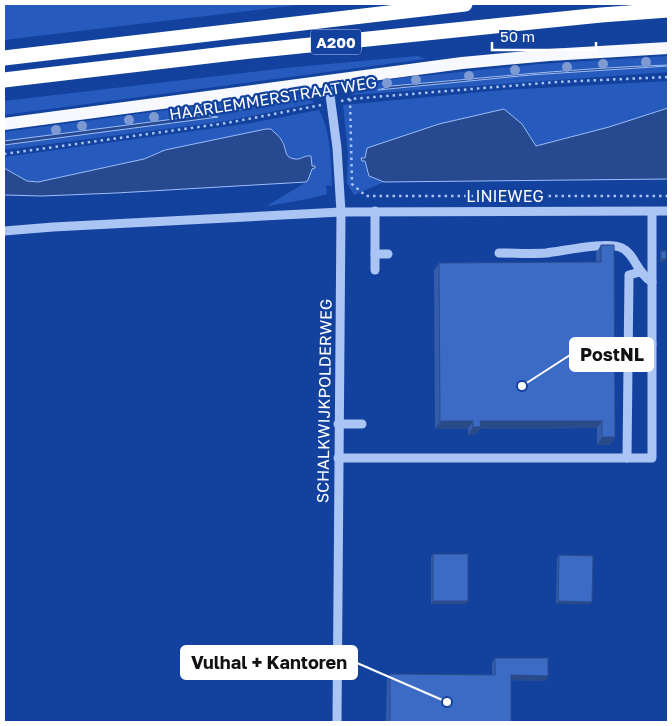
<svg xmlns="http://www.w3.org/2000/svg" width="672" height="726" font-family="'Golos Text',sans-serif">
  <style>
    .green { fill: #265bbd }
    .water { fill: #27498f; stroke: #9cbdf7 }
    .lines { fill: none; stroke-linecap: round; stroke-linejoin: round }
    .path { stroke: #aac4f4; stroke-width: 2.5; stroke-dasharray: 2.5 4; stroke-linecap: butt }
    .minor { stroke: #aac4f4; stroke-width: 9 }
    .major { stroke: #f7f9ff; stroke-width: 12 }
    .highway { stroke: #fff; stroke-width: 15 }
    .tree { fill: #7d9ad3 }
    .wall { fill: #345ca9 }
    .shaded-wall { fill: #2a4b8a }
    .building { fill: #3c6bc5; stroke: #2a4b8a }
    .labels { text-anchor: middle; dominant-baseline: central; stroke-width: 4.5; stroke-linejoin: round; paint-order: stroke }
    .shield { fill: #13429e; stroke: #b8c6e2; stroke-width: 1 }
    .shield-label { font-size: 15px; font-weight: bold; fill: #fff }
    .street-label { font-size: 16px; fill: #fff; stroke: #13429e }
    .leader { fill: none; stroke: #fff; stroke-width: 2 }
    .callout-dot { fill: #fff; stroke: #13429e; stroke-width: 2 }
    .callout { fill: #fff; stroke: #fff; stroke-width: 2 }
    .callout-label { font-size: 18px; text-anchor: middle; font-weight: bold; fill: #111 }
  </style>
  <rect width="100%" height="100%" fill="#13429e"/>
  <!-- green -->
  <g class="green">
    <path d="M4 4H306L4 40Z"/>
    <path d="M418 56 425 59 4 115V101L295 67Z"/>
    <path d="M668 56V72L351 95 360 86 401 78 540 64Z"/>
    <path d="M668 81V108L609 127 536 146 522 124 504 109 439 124 367 148 365 158 361 159 362 161H365L369 176 384 182 354 195 347 183 348 154 343 105 503 90Z"/>
    <path d="M293 93 311 99 314 103 227 121 4 150V132Z"/>
    <path d="M319 110C331 132 331 161 332 186L326 185 327 194 308 199 267 206 306 182 312 168H315V166H312L307 156C299 159 290 162 285 153 284 150 285 144 283 141 280 135 272 132 266 129L165 150 144 159 38 182 27 181 4 168V157L252 123Z"/>
  </g>
  <!-- water -->
  <g class="water">
    <path d="M668 65V66L530 75 378 90 391 86C484 78 576 68 668 65Z"/>
    <path d="M668 108V179L384 182 369 176 365 161H362L361 158H365L367 148 439 124 504 109 522 124 536 146 609 127Z"/>
    <path d="M205 115 218 117 4 145V141Z"/>
    <path d="M266 129H271C274 133 280 136 282 141 287 148 283 158 295 159 301 160 304 155 311 156L312 166H315V168L312 169 308 180 306 182 116 193 42 196 4 195V168L27 181 38 182 144 159 165 150Z"/>
  </g>
  <g class="lines">
    <!-- path -->
    <g class="path">
      <path d="M350 99 352 184 366 196H668"/>
      <path d="M341 101 350 99 557 82 668 77"/>
      <path d="M4 154 227 123 321 105"/>
    </g>
    <!-- minor -->
    <g class="minor">
      <path d="M328 80 337 148 341 212 337 722"/>
      <path d="M375 211V270"/>
      <path d="M4 231 53 227 341 212 668 211"/>
      <path d="M499 253C515 253 531 254 546 253 564 251 608 241 622 248 635 254 636 272 652 282"/>
      <path d="M375 254H388"/>
      <path d="M610 345 652 344"/>
      <path d="M338 424H362"/>
      <path d="M338 458H652V212"/>
      <path d="M627 458 629 275 640 272"/>
    </g>
    <!-- major -->
    <path class="major" d="M4 124 462 63 549 55 668 48"/>
    <!-- highway -->
    <g class="highway">
      <path d="M4 58 465 4"/>
      <path d="M4 80 242 52 601 15 668 10"/>
    </g>
  </g>
  <!-- trees -->
  <g class="tree">
    <circle cx="646" cy="62" r="5"/>
    <circle cx="603" cy="64" r="5"/>
    <circle cx="567" cy="67" r="5"/>
    <circle cx="515" cy="70" r="5"/>
    <circle cx="469" cy="76" r="5"/>
    <circle cx="416" cy="80" r="5"/>
    <circle cx="387" cy="83" r="5"/>
    <circle cx="241" cy="105" r="5"/>
    <circle cx="202" cy="110" r="5"/>
    <circle cx="154" cy="117" r="5"/>
    <circle cx="129" cy="120" r="5"/>
    <circle cx="82" cy="126" r="5"/>
    <circle cx="56" cy="130" r="5"/>
  </g>
  <!-- wall -->
  <g class="wall">
    <path d="M601 245 615 437 610 445H597V428L480 429 475 435H468V429H435L434 270 439 263 596 262V253Z"/>
    <path d="M661 251 664 262H660V253Z"/>
    <path d="M433 554 466 604H431V557Z"/>
    <path d="M559 555 590 604H556L557 558Z"/>
    <path d="M495 658 545 681 511 680V722H386L387 679 390 674 492 675V663Z"/>
  </g>
  <!-- shaded-wall -->
  <g class="shaded-wall">
    <path d="M661 259H666L664 262H660Z"/>
    <path d="M440 421H473L468 429H435Z"/>
    <path d="M480 421H602L597 428 480 429 475 435H468L473 427Z"/>
    <path d="M602 437H615L610 445H597Z"/>
    <path d="M433 601H468L466 604H431Z"/>
    <path d="M558 601 592 602 590 604H556Z"/>
    <path d="M511 675 548 676 545 681 508 680Z"/>
  </g>
  <!-- building -->
  <g class="building">
    <path d="M601 245H614L615 437H602V421H480L481 427H473V421H440L439 263 601 262Z"/>
    <rect x="661" y="251" width="5" height="8"/>
    <rect x="433" y="554" width="35" height="47"/>
    <path d="M559 555 593 556 592 602 558 601Z"/>
    <path d="M495 658H548V676L511 675V722H390V674L495 675Z"/>
  </g>
  <g class="labels">
    <!-- shield labels -->
    <rect class="shield" x="311" y="29.5" width="50" height="25" rx="4"/>
    <g class="shield-label">
      <text x="336" y="42">A200</text>
    </g>
    <!-- street labels -->
    <g class="street-label">
      <text transform="translate(273 98) rotate(-9)">HAARLEMMERSTRAATWEG</text>
      <text x="505" y="196">LINIEWEG</text>
      <text transform="translate(324 401) rotate(-89)">SCHALKWIJKPOLDERWEG</text>
    </g>
  </g>
  <!-- callouts -->
  <path class="leader" d="M522 386L570 355M447 702L357 663"/>
  <g class="callout-dot">
    <circle cx="522" cy="386" r="5"/>
    <circle cx="447" cy="702" r="5"/>
  </g>
  <g class="callout">
    <rect x="570" y="338" width="83" height="33" rx="5"/>
    <rect x="181" y="646" width="176" height="33" rx="5"/>
  </g>
  <g class="callout-label">
    <text x="612" y="361">PostNL</text>
    <text x="269" y="669">Vulhal + Kantoren</text>
  </g>
  <!-- border -->
  <rect width="672" height="726" fill="none" stroke="#ffffff" stroke-width="10"/>
  <!-- scale -->
  <path d="M492 42v8h104v-8" fill="none" stroke="#ffffff" stroke-width="2.5"/>
  <text x="500" y="42" font-size="15" fill="#ffffff" stroke="#13429e" stroke-width="4" paint-order="stroke">50 m</text>
</svg>
